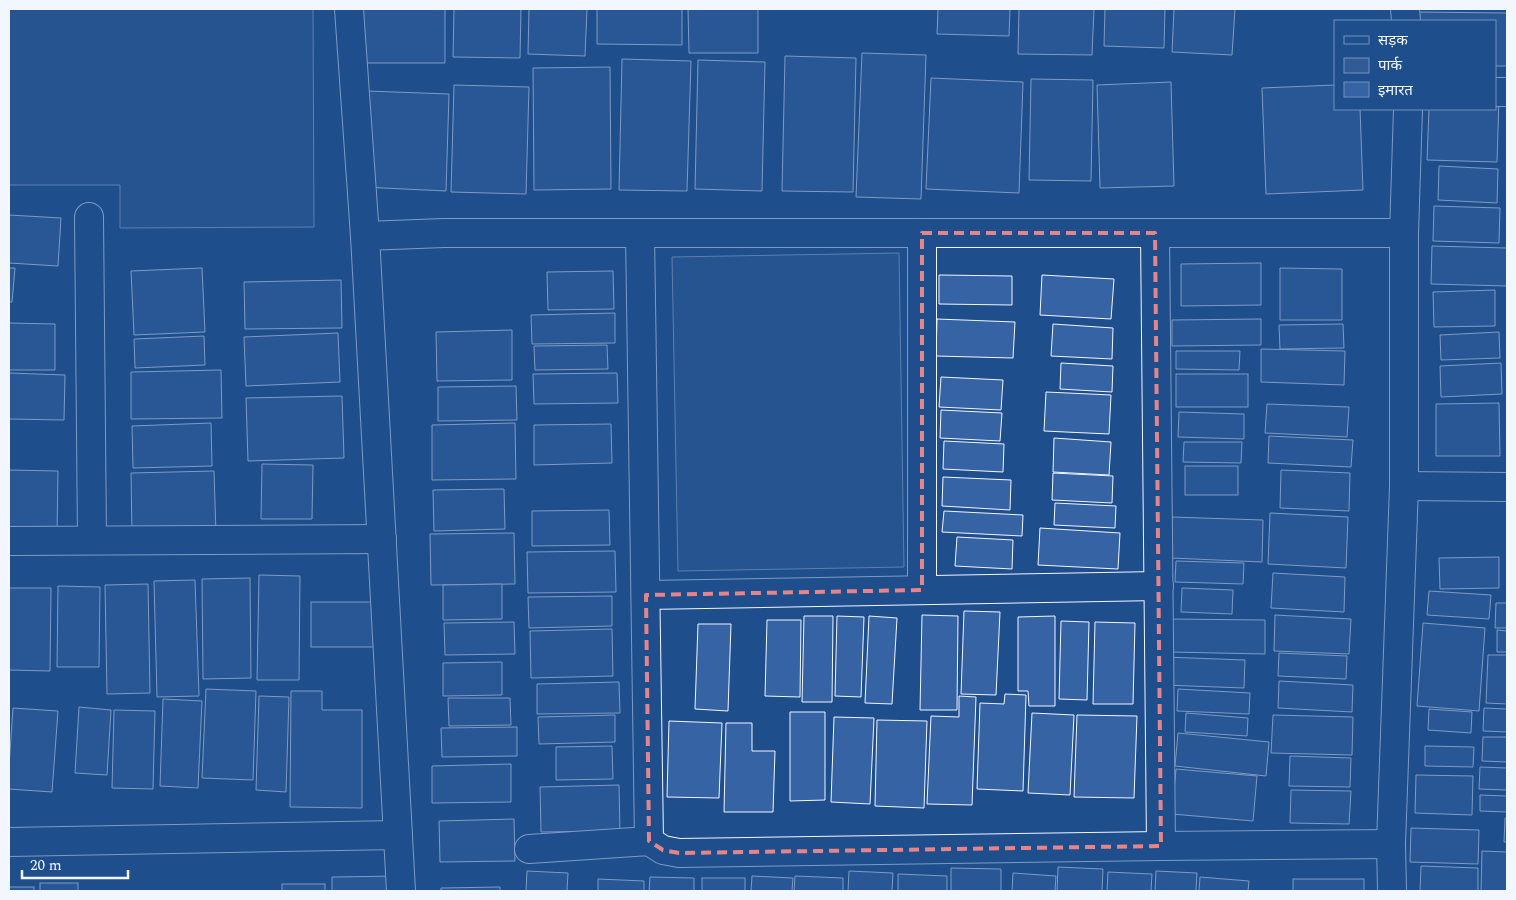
<svg xmlns="http://www.w3.org/2000/svg" width="1516" height="900" font-family="Spectral,'Noto Sans Devanagari',serif">
  <style>
    .green { fill: #305b95; stroke: #a8bbd7 }
    .building { fill: #3563a3; stroke: #f2f6ff }
    .lines { fill: none; stroke-linecap: round; stroke-linejoin: round }
    .minor-casing { stroke: #f2f6ff; stroke-width: 30 }
    .minor { stroke: #1f4e8c; stroke-width: 28 }
    .marked { fill: none; stroke: #e38589; stroke-width: 4; stroke-dasharray: 10 6; stroke-linejoin: round }
  </style>
  <rect width="100%" height="100%" fill="#1f4e8c"/>
  <!-- green -->
  <g class="green">
    <path d="M9 9H313L314 227 120 228V185H9Z"/>
    <path d="M899 253 904 567 678 571 672 257Z"/>
  </g>
  <!-- building -->
  <g class="building">
    <path d="M362 9H445V63H361Z"/>
    <path d="M454 9H521L520 58 453 57Z"/>
    <path d="M529 9H587L585 56 528 54Z"/>
    <path d="M597 9H682V45L597 44Z"/>
    <path d="M688 9H758V53H689Z"/>
    <path d="M938 9H1010L1009 36 937 34Z"/>
    <path d="M1019 9H1094L1092 55 1018 54Z"/>
    <path d="M1105 9H1165L1164 48 1104 46Z"/>
    <path d="M1174 9H1235L1232 55 1172 52Z"/>
    <path d="M1416 12 1507 13V66H1495V21H1416Z"/>
    <path d="M862 53 926 55 921 199 856 197Z"/>
    <path d="M785 56 856 58 853 192 782 191Z"/>
    <path d="M622 59 691 61 687 191 619 190Z"/>
    <path d="M698 60 765 62 762 191 695 189Z"/>
    <path d="M610 67 611 189 534 190 533 68Z"/>
    <path d="M931 78 1023 82 1019 193 926 189Z"/>
    <path d="M1031 79 1093 80 1091 181 1029 180Z"/>
    <path d="M1171 82 1174 186 1100 188 1097 85Z"/>
    <path d="M454 85 529 87 526 194 451 192Z"/>
    <path d="M1335 85V109H1360L1363 190 1266 194 1262 88Z"/>
    <path d="M367 91 449 94 446 191 362 187Z"/>
    <path d="M1495 99H1499L1497 162 1427 160 1429 109H1495Z"/>
    <path d="M1439 166 1498 169 1497 203 1438 200Z"/>
    <path d="M1434 206 1500 208 1499 243 1433 241Z"/>
    <path d="M9 215 61 218 58 266 9 263Z"/>
    <path d="M1432 246 1507 248V286L1431 284Z"/>
    <path d="M1261 263V305L1181 306V264Z"/>
    <path d="M9 268H15L12 302H9Z"/>
    <path d="M202 268 205 332 134 335 131 271Z"/>
    <path d="M1280 268 1342 269V320H1280Z"/>
    <path d="M613 271 614 309 548 310 547 272Z"/>
    <path d="M939 275 1012 276V305L939 304Z"/>
    <path d="M1042 275 1114 279 1111 319 1040 315Z"/>
    <path d="M341 280 342 328 245 329 244 282Z"/>
    <path d="M1495 290V326L1434 327 1433 292Z"/>
    <path d="M615 313V343L532 344 531 315Z"/>
    <path d="M937 319 1015 322 1013 358 936 356Z"/>
    <path d="M1261 319V345L1172 346V320Z"/>
    <path d="M9 323 55 324V370H9Z"/>
    <path d="M1053 324 1113 328 1112 359 1051 356Z"/>
    <path d="M1343 324 1344 348 1280 349 1279 325Z"/>
    <path d="M512 330V380L437 381 436 332Z"/>
    <path d="M1499 332 1500 358 1441 360 1440 335Z"/>
    <path d="M338 333 340 382 246 386 244 337Z"/>
    <path d="M204 336 205 365 135 368 134 339Z"/>
    <path d="M607 345 608 369 535 370 534 346Z"/>
    <path d="M1261 349 1345 351 1344 385 1261 382Z"/>
    <path d="M1176 351H1240L1239 370 1176 369Z"/>
    <path d="M1061 363 1113 366 1112 392 1060 389Z"/>
    <path d="M1501 363 1502 394 1441 397 1440 366Z"/>
    <path d="M221 370 222 418 131 419V372Z"/>
    <path d="M9 373 65 375 64 420 9 419Z"/>
    <path d="M617 373 618 403 534 404 533 374Z"/>
    <rect x="1176" y="374" width="72" height="33"/>
    <path d="M941 377 1003 380 1001 410 939 407Z"/>
    <path d="M516 386 517 420 438 421V387Z"/>
    <path d="M1046 392 1111 395 1109 434 1044 431Z"/>
    <path d="M342 396 344 458 248 461 246 398Z"/>
    <path d="M1499 403 1500 456H1436V404Z"/>
    <path d="M1267 404 1349 407 1347 437 1265 433Z"/>
    <path d="M941 410 1002 413 1000 441 940 438Z"/>
    <path d="M1179 412 1244 414V439L1178 437Z"/>
    <path d="M211 423 212 466 133 468 132 426Z"/>
    <path d="M515 423 516 479 432 480V425Z"/>
    <path d="M611 424 612 463 534 465V425Z"/>
    <path d="M1269 436 1353 440 1351 467 1268 463Z"/>
    <path d="M1054 438 1111 442 1109 475 1053 472Z"/>
    <path d="M944 441 1004 444 1003 472 943 469Z"/>
    <path d="M1184 442H1242L1241 463 1183 462Z"/>
    <path d="M262 464 313 465 312 519H261Z"/>
    <rect x="1185" y="466" width="53" height="29"/>
    <path d="M9 470 58 471 57 536H9Z"/>
    <path d="M1281 470 1350 473 1349 511 1280 508Z"/>
    <path d="M214 471 216 533 132 535 131 473Z"/>
    <path d="M1053 473 1113 476 1112 503 1052 500Z"/>
    <path d="M943 477 1011 480 1010 510 942 506Z"/>
    <path d="M504 489 505 529 434 531 433 490Z"/>
    <path d="M1055 503 1116 506 1115 528 1054 525Z"/>
    <path d="M609 510 610 545 532 546V511Z"/>
    <path d="M944 511 1023 515 1022 536 942 532Z"/>
    <path d="M1270 513 1348 517 1346 568 1268 564Z"/>
    <path d="M1172 517 1263 520 1262 562 1171 558Z"/>
    <path d="M1040 528 1120 533 1118 569 1038 565Z"/>
    <path d="M514 533 515 584 431 585 430 534Z"/>
    <path d="M957 537 1013 540 1012 569 955 566Z"/>
    <path d="M615 551 616 592 528 593 527 552Z"/>
    <path d="M1499 557V588L1440 589 1439 558Z"/>
    <path d="M1176 561 1244 563 1243 584 1175 582Z"/>
    <path d="M1273 573 1345 577 1344 612 1271 608Z"/>
    <path d="M259 575 300 576 299 680H257Z"/>
    <path d="M250 578 251 678 203 679 202 579Z"/>
    <path d="M195 580 199 696 157 697 154 581Z"/>
    <path d="M148 584 150 693 107 694 105 585Z"/>
    <path d="M502 584V619L443 620V585Z"/>
    <path d="M58 586 100 587 99 667H57Z"/>
    <path d="M9 588H51L50 671 9 670Z"/>
    <path d="M1182 588 1233 590 1232 614 1181 612Z"/>
    <path d="M1429 591 1491 595 1489 619 1427 615Z"/>
    <path d="M612 596V626L529 628 528 597Z"/>
    <rect x="311" y="602" width="63" height="45"/>
    <path d="M1496 603H1507V628H1495Z"/>
    <path d="M964 611 1000 612 996 695 961 694Z"/>
    <path d="M922 615 958 616 957 710H920Z"/>
    <path d="M1275 615 1351 619 1349 654 1274 651Z"/>
    <path d="M804 616H833L832 702H802Z"/>
    <path d="M837 616 864 617 861 697 835 696Z"/>
    <path d="M869 616 897 618 892 704 865 703Z"/>
    <path d="M1055 616V706H1029L1028 691H1018V617Z"/>
    <path d="M1170 619 1265 620V654L1169 652Z"/>
    <path d="M767 620H801L800 697 765 696Z"/>
    <path d="M1061 621 1089 622 1087 700 1059 699Z"/>
    <path d="M514 622 515 654 445 655 444 623Z"/>
    <path d="M1095 622 1135 623 1133 704H1093Z"/>
    <path d="M1423 623 1485 628 1479 711 1417 706Z"/>
    <path d="M698 624H731L728 711 695 709Z"/>
    <path d="M612 629 613 676 531 678 530 631Z"/>
    <path d="M1497 630 1507 631V652H1497Z"/>
    <path d="M1279 653 1347 656 1346 679 1278 676Z"/>
    <path d="M1488 655H1507V704L1486 703Z"/>
    <path d="M1165 657 1245 660 1244 688 1163 685Z"/>
    <path d="M502 662V695L443 696V663Z"/>
    <path d="M1279 681 1353 685 1352 712 1278 708Z"/>
    <path d="M619 682 620 713 537 714V684Z"/>
    <path d="M206 689 256 691 253 780 202 778Z"/>
    <path d="M1178 689 1250 693 1249 714 1177 711Z"/>
    <path d="M291 691H322V710H362V808L290 807Z"/>
    <path d="M1005 694 1026 695 1023 791 977 789 980 703 1004 704Z"/>
    <path d="M259 696 289 697 286 792 256 790Z"/>
    <path d="M959 696 976 697 972 805 927 804 931 716 959 717Z"/>
    <path d="M448 698H510L511 725 449 726Z"/>
    <path d="M163 699 202 701 198 788 160 786Z"/>
    <path d="M79 707 111 710 107 775 75 773Z"/>
    <path d="M13 708 58 711 52 792 9 789V766Z"/>
    <path d="M1484 708 1507 709V732L1483 731Z"/>
    <path d="M1429 709 1472 712 1471 733 1428 730Z"/>
    <path d="M114 710 155 711 153 789 112 788Z"/>
    <path d="M790 712H825V800L790 801Z"/>
    <path d="M1032 713 1074 715 1070 795 1028 793Z"/>
    <path d="M1186 713 1248 718 1247 736 1185 732Z"/>
    <path d="M615 715V742L539 744 538 717Z"/>
    <path d="M1077 715 1137 716 1134 798 1074 797Z"/>
    <path d="M1273 715 1353 717 1352 755 1271 753Z"/>
    <path d="M834 717 874 718 870 804 831 802Z"/>
    <path d="M877 720 927 721 924 808 875 806Z"/>
    <path d="M669 721 722 723 719 798 667 797Z"/>
    <path d="M726 723H752V751H775L773 812H724Z"/>
    <path d="M517 727V756L442 757 441 728Z"/>
    <path d="M1178 733 1269 742 1266 776 1175 766Z"/>
    <path d="M1483 737H1507V762L1482 761Z"/>
    <path d="M612 746 613 779 556 780V747Z"/>
    <path d="M1425 746 1474 747 1473 767 1425 766Z"/>
    <path d="M1290 756 1351 758 1350 787 1289 786Z"/>
    <path d="M511 764V802L432 803V766Z"/>
    <path d="M1480 767 1507 768V790L1479 789Z"/>
    <path d="M1176 769 1257 776 1253 821 1172 814Z"/>
    <path d="M1416 775 1473 776 1472 815 1415 813Z"/>
    <path d="M619 785 620 831 541 832 540 787Z"/>
    <path d="M1291 790 1351 791 1349 824 1290 823Z"/>
    <path d="M1480 795 1507 796V812L1480 811Z"/>
    <path d="M1505 818H1507V842H1504Z"/>
    <path d="M514 819 515 861 440 862 439 821Z"/>
    <path d="M1411 828 1479 830 1478 864 1410 862Z"/>
    <path d="M1482 851 1507 852V891H1481Z"/>
    <path d="M1421 866 1478 868V891H1420Z"/>
    <path d="M1058 867 1103 869 1102 891H1057Z"/>
    <path d="M951 868 1001 869V891H951Z"/>
    <path d="M527 871 568 873 567 891H526Z"/>
    <path d="M849 871 893 873 892 891H848Z"/>
    <path d="M1156 871 1197 873 1196 891H1155Z"/>
    <path d="M1108 872 1152 874 1151 891H1107Z"/>
    <path d="M1013 873 1056 876 1055 891H1012Z"/>
    <path d="M898 874 947 876V891H898Z"/>
    <path d="M398 876V891H332V877Z"/>
    <path d="M752 876 793 878 792 891H751Z"/>
    <path d="M795 876 843 878V891H794Z"/>
    <path d="M650 877 694 878V891H649Z"/>
    <path d="M1200 877 1249 881 1248 891H1199Z"/>
    <rect x="702" y="878" width="43" height="13"/>
    <path d="M598 879 644 881V891H598Z"/>
    <rect x="1293" y="879" width="71" height="12"/>
    <rect x="40" y="883" width="38" height="8"/>
    <rect x="282" y="884" width="43" height="7"/>
    <rect x="9" y="887" width="25" height="4"/>
    <path d="M500 887V891H441V888Z"/>
  </g>
  <g class="lines">
    <defs>
      <g id="minor">
        <path d="M349 9 365 236 401 891"/>
        <path d="M1405 9 1406 21"/>
        <path d="M1495 92H1507"/>
        <path d="M89 217 92 540"/>
        <path d="M640 233 649 841"/>
        <path d="M1155 233 1161 846"/>
        <path d="M365 236 444 233H1404"/>
        <path d="M1404 486 1507 487"/>
        <path d="M9 541 382 539"/>
        <path d="M922 590V233"/>
        <path d="M646 595 1159 586"/>
        <path d="M9 842 398 835"/>
        <path d="M529 849 649 841 663 850 679 853 1161 846 1391 844"/>
        <path d="M1392 891 1391 844 1404 486V233L1408 109"/>
      </g>
    </defs>
    <!-- minor casing -->
    <use href="#minor" class="minor-casing"/>
    <!-- minor -->
    <use href="#minor" class="minor"/>
  </g>
  <!-- marked area -->
  <path d="M0 0H1516V900H0ZM922 233H1155L1161 846 679 853 663 850 649 841 646 595 922 590Z" fill="#1f4e8c" fill-opacity=".55" fill-rule="evenodd"/>
  <path class="marked" d="M922 233H1155L1161 846 679 853 663 850 649 841 646 595 922 590Z"/>
  <!-- border -->
  <rect width="1516" height="900" fill="none" stroke="#f2f6ff" stroke-width="20"/>
  <!-- legend -->
  <rect x="1334" y="20" width="162" height="90" fill="#1f4e8c" stroke="#7391ba"/>
  <rect x="1344" y="36" width="25" height="8" fill="#1f4e8c" stroke="#7391ba"/>
  <text x="1378" y="45" font-size="15" fill="#f2f6ff">सड़क</text>
  <rect x="1344" y="58" width="25" height="15" fill="#305b95" stroke="#7391ba"/>
  <text x="1378" y="70" font-size="15" fill="#f2f6ff">पार्क</text>
  <rect x="1344" y="82" width="25" height="15" fill="#3563a3" stroke="#7391ba"/>
  <text x="1378" y="95" font-size="15" fill="#f2f6ff">इमारत</text>
  <!-- scale -->
  <path d="M22 870v8h106v-8" fill="none" stroke="#f2f6ff" stroke-width="2.5"/>
  <text x="30" y="870" font-size="15" fill="#f2f6ff" stroke="#1f4e8c" stroke-width="4" paint-order="stroke">20 m</text>
</svg>
